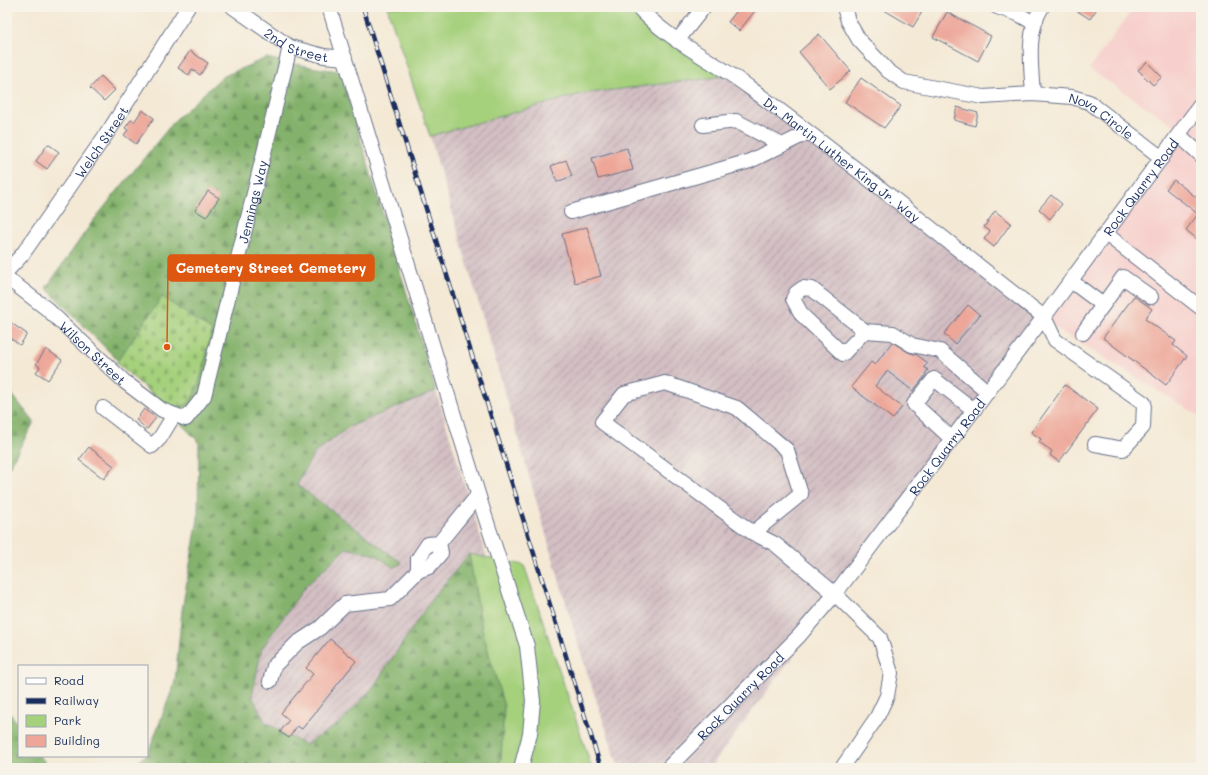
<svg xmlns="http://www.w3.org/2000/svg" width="1208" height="775" font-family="Mali,sans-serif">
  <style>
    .built { fill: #f7d0cd }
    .industrial { fill: url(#industrial-furrows) }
    .green { fill: #a5d07c; stroke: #60806d }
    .forest { fill: url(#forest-firs); stroke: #507065 }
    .cemetery { fill: url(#cemetery-stones); stroke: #60806d }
    .building { fill: #eda698 }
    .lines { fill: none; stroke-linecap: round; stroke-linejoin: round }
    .minor-casing { stroke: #677088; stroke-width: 16 }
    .minor { stroke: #fff; stroke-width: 14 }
    .rail-casing { stroke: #1b2f5e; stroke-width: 4.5 }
    .rail { stroke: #f7f3e8; stroke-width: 3; stroke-dasharray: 9; stroke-linecap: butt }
    .labels { text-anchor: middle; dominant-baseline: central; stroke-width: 3; stroke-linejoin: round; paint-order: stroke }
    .street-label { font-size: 13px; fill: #1b2f5e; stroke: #f7f3e8 }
    .leader { fill: none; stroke: #de5710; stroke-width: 1.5 }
    .callout-dot { fill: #de5710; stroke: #f7f3e8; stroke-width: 1.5 }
    .callout { fill: #de5710; stroke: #de5710; stroke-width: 1.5 }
    .callout-label { font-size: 14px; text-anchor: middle; font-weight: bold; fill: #fff }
  </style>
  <defs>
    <pattern id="industrial-furrows" width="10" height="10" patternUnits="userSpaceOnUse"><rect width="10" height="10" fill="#d2bec3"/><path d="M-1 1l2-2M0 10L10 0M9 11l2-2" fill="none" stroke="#aa9ba2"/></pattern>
    <pattern id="forest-firs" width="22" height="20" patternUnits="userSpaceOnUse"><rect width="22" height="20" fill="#84b26c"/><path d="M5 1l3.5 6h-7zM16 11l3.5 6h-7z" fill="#6b915c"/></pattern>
    <pattern id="cemetery-stones" width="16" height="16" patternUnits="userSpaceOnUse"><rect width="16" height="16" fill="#a5d07c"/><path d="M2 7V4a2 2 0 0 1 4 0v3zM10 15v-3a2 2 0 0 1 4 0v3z" fill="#8db36e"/></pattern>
  </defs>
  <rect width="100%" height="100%" fill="#f7f3e8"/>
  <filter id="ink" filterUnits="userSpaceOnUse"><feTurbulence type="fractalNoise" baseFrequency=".025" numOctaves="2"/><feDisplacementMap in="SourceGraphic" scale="8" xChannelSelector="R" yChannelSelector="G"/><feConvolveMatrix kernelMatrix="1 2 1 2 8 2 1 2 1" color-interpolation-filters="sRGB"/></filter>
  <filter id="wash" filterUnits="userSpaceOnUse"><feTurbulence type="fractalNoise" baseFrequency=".012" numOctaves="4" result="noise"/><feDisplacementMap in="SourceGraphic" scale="16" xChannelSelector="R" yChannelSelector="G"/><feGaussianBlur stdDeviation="0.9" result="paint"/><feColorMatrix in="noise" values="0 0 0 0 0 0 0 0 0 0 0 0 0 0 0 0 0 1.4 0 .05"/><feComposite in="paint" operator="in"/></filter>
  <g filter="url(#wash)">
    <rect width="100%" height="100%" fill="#f4e9d5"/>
    <!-- built -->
    <path class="built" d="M1134 7H1201V417L1042 320 1183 131 1089 69Z"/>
    <!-- industrial -->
    <g class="industrial">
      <path d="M726 76 1042 320 710 768H619L580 651 430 136 581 94Z"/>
      <path d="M436 391 487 558 469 554 433 597 371 690 340 723 305 745 265 722 252 696 262 648 304 588 346 548 376 555 394 568 402 563 297 485 314 453 349 427Z"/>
    </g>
    <!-- green -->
    <g class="green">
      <path d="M387 7H636L726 76 581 94 430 136Z"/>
      <path d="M469 554 524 565 592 768H497L501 758Z"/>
    </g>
    <!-- forest -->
    <g class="forest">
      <path d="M266 58 316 68 340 71 436 391 349 427 314 453 297 485 402 563 394 568 376 555 346 548 304 588 262 648 252 696 265 722 305 745 340 723 371 690 433 597 469 554 482 629 504 707 501 758 497 768H133L144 756H147L175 682 182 610 198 519 199 442 46 288 93 221 175 120 222 77Z"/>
      <path d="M7 388 34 422 7 471Z"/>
      <path d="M7 709 19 726V756H40L47 765 52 768H7Z"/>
    </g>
    <!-- cemetery -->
    <path class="cemetery" d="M162 297 212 331C206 352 202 382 191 400 188 405 179 409 172 406 157 400 130 374 116 363Z"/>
    <g id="blocks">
      <!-- building -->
      <g class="building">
        <path d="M740 7H758L739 31 728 22Z"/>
        <path d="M879 7H925L913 27Z"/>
        <path d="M1071 7H1098L1090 19Z"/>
        <path d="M947 12 991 36 978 61 933 37Z"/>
        <path d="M819 34 851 71 830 89 799 52Z"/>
        <path d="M190 51 208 63 200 75 192 69 189 75 178 68Z"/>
        <path d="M1147 62 1162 77 1153 85 1138 70Z"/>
        <path d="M101 76 115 90 104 101 90 88Z"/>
        <path d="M861 78 901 106 884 128 845 102Z"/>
        <path d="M957 107 978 113 975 126 954 120Z"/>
        <path d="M142 110 154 118 136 144 124 135 128 130 125 128 131 120 134 122Z"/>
        <path d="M48 144 59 152 47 169 36 161Z"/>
        <path d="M627 148 633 170 598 179 592 158Z"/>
        <path d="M566 160 572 176 557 182 551 166Z"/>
        <path d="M1174 180 1201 201V242L1186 230 1198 214 1166 189Z"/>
        <path d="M208 191 219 198 206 217 195 210Z"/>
        <path d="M1051 195 1062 204 1050 219 1039 209Z"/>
        <path d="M995 211 1011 223 994 247 984 239 990 231 984 227Z"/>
        <path d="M587 227 601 276 575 283 562 234Z"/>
        <path d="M1134 296 1152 309 1145 319 1176 341 1173 345 1187 356 1166 385 1103 338Z"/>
        <path d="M968 305 980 315 955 344 944 334Z"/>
        <path d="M7 320 27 334 20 345 7 336Z"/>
        <path d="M892 342 908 352 917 355 928 363 924 367 928 370 925 374 926 375 913 391 887 371 875 386 902 407 893 419 851 387 871 362 875 365Z"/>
        <path d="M46 349 62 360 48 380 36 372 40 367 36 364Z"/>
        <path d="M1065 385 1098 409 1059 462 1050 455 1052 451 1039 442 1041 439 1031 432Z"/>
        <path d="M144 409 156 418 147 429 136 420Z"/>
        <path d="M89 447 114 466 104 479 79 460Z"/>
        <path d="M330 639 356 661 302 729 297 726 289 738 280 732 289 720 281 713 313 674 306 668Z"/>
      </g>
    </g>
  </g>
  <g filter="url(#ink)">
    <use href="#blocks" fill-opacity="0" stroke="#677088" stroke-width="1"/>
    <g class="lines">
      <defs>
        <g id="minor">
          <path id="s1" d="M233 7 290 47 324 56 345 58"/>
          <path d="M329 7 483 510 527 646 533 701 530 734 521 768"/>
          <path id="s2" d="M638 7C670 42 713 60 750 88 850 162 946 241 1044 317L1055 340 1144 403 1143 427 1123 449 1095 444"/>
          <path id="s3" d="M844 7 848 21 859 40 888 71 904 82 983 97 1033 94 1072 97 1089 102 1162 158"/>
          <path d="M997 7 1018 14 1034 23"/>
          <path d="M677 41 704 7"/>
          <path d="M1033 94C1031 64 1026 33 1042 7"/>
          <path d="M703 125 736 121 782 145"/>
          <path d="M1179 135 1201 155"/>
          <path d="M571 212 750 161 807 133"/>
          <path d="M1106 234 1201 308"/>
          <path id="s4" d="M7 271 22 255 110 129 188 7"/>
          <path id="s5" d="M7 278 47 309 125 382 162 410 186 419 204 396 290 47"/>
          <path d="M1071 281 1103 305 1083 333"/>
          <path d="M1103 305 1123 277 1151 297"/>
          <path d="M865 331 843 354 802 315 793 299 796 293 803 288 812 289 865 331 893 333 912 345 940 351 988 392"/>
          <path d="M103 408 152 446 160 438 174 415"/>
          <path d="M952 439 914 404 934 379 974 410"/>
          <path d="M753 533 801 494 787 450 737 408 665 383 624 394 602 422 753 533 775 544 835 594 880 638 891 673 887 696 877 717 842 768"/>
          <path d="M439 543 441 553 429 567 418 571V559L428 544 439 543 478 495"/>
          <path d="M270 681 274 666 297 643 320 628 345 604 390 599 418 571"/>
          <path id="s6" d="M668 768 799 636 835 594 1044 317 1201 104"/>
        </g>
      </defs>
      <!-- minor casing -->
      <use href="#minor" class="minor-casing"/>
      <!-- minor -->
      <use href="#minor" class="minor"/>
      <defs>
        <path id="rail" d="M363 7 601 768"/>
      </defs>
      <!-- rail casing -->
      <use href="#rail" class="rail-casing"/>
      <!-- rail -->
      <use href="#rail" class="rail"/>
    </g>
  </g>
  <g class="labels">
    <!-- street labels -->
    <g class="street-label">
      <text stroke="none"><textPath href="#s1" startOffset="75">2nd Street</textPath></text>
      <text stroke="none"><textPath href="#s3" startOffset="303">Nova Circle</textPath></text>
      <text stroke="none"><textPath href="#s4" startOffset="160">Welch Street</textPath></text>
      <text stroke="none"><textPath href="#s2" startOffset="255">Dr. Martin Luther King Jr. Way</textPath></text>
      <text stroke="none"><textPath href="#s6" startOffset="750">Rock Quarry Road</textPath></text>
      <text stroke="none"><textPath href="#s5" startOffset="459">Jennings Way</textPath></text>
      <text stroke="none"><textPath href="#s5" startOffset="114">Wilson Street</textPath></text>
      <text stroke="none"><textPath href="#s6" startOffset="426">Rock Quarry Road</textPath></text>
      <text stroke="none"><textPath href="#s6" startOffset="102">Rock Quarry Road</textPath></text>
    </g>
  </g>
  <!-- callouts -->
  <path class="leader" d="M167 347L168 268"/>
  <circle class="callout-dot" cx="167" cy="347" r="4"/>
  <rect class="callout" x="168" y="255" width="206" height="26" rx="4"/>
  <g class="callout-label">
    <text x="271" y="273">Cemetery Street Cemetery</text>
  </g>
  <!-- margin -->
  <rect width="1208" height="775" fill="none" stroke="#f7f3e8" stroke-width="24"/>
  <!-- legend -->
  <rect x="18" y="665" width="130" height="92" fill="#f7f3e8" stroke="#9fa5b1"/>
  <rect x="26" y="678" width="20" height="6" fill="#ffffff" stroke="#9fa5b1"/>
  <text x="54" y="685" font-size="12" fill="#1b2f5e">Road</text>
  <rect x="26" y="698" width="20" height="6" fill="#1b2f5e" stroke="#9fa5b1"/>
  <text x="54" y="705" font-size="12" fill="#1b2f5e">Railway</text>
  <rect x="26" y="715" width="20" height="12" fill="#a5d07c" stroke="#9fa5b1"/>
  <text x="54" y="725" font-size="12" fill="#1b2f5e">Park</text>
  <rect x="26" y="735" width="20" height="12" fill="#eda698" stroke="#9fa5b1"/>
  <text x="54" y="745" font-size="12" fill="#1b2f5e">Building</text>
</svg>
